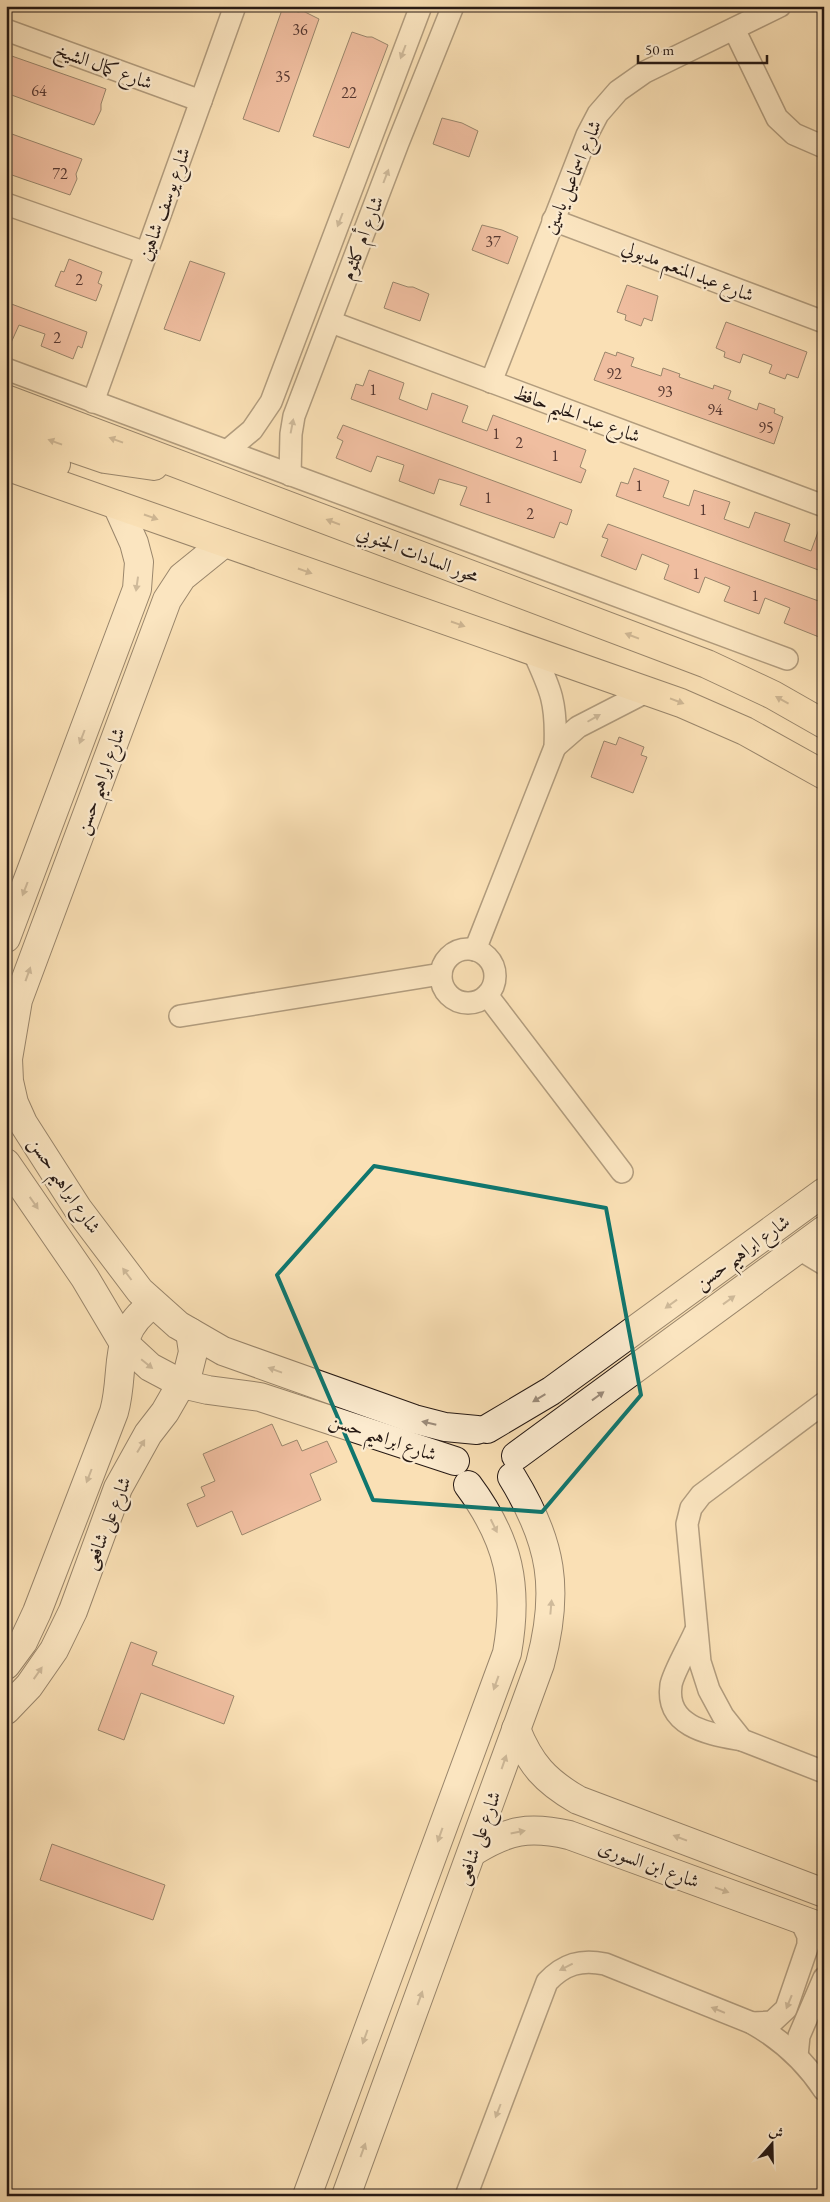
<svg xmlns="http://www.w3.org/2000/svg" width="830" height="2202" font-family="'EB Garamond',Amiri,serif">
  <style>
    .building { fill: #e59687; stroke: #261914 }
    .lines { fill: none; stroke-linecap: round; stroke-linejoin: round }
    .street-casing { stroke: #5b4b3c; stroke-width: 24 }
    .secondary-casing { stroke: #261914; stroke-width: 30 }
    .primary-casing { stroke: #261914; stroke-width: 30 }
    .street { stroke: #fcebcf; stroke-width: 21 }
    .secondary { stroke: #fcebcf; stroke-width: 28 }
    .primary { stroke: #fae0b5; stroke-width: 28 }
    .oneway { fill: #9c8c7b }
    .oneway2 { fill: #9b866d }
    .marked { fill: none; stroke: #0f766e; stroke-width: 4; stroke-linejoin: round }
    .labels { text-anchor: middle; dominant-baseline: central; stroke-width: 4.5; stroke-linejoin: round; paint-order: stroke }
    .number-label { font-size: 16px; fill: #563831 }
    .street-label { font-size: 19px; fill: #261914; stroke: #fcebcf }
  </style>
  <rect width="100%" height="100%" fill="#fae0b5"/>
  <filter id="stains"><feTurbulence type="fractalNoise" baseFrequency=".004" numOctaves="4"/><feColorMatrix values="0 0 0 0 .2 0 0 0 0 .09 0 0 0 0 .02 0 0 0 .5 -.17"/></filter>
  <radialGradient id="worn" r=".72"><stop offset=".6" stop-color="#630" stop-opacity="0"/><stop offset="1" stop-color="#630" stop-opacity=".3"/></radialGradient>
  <!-- building -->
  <g class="building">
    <path d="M283 7 298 12 303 11 319 19 279 132 243 119Z"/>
    <path d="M352 32 367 37H372L388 45 349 148 313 136Z"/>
    <path d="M6 54 106 89 101 104V110L94 125 6 93Z"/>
    <path d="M442 118 462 123 478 131 469 157 433 144Z"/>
    <path d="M9 133 82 159 76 174 77 179 70 195 6 173V141Z"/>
    <path d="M482 225 502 230 518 237 508 264 472 250Z"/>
    <path d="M69 259 102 272 98 283 102 285 96 301 55 286 61 271 64 272Z"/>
    <path d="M190 261 225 273 200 341 164 329Z"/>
    <path d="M393 282 408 287H413L429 294 420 321 384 308Z"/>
    <path d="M627 285 658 296 652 321 644 318 641 326 625 320 626 315 617 312Z"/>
    <path d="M6 302 87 332 82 348 78 346 73 359 41 346 45 334 19 325 6 354Z"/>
    <path d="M726 322 807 352 798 378 787 374 785 379 769 373 772 365 743 354 740 363 724 357 725 352 716 348Z"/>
    <path d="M605 352 616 356 617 352 634 358 631 366 661 376 663 368 680 374 679 377 713 389 714 385 731 391 728 399 757 410 759 403 775 409 774 413 783 417 774 444 594 380Z"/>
    <path d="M369 370 404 383 399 399 427 410 432 393 468 406 462 422 487 431 493 415 586 450 580 467 586 470 581 483 351 399 356 384 363 386Z"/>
    <path d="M343 425 572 510 567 525 560 522 554 538 460 505 467 487 439 479 434 494 399 481 404 465 377 456 371 472 336 458 343 441 337 438Z"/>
    <path d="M634 468 669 481 663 497 689 506 694 490 730 502 724 519 749 528 755 512 790 524 784 541 811 551 822 521H824V572L616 496 621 482 628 484Z"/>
    <path d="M608 524 824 603V625L819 637 784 623 790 608 765 598 759 614 724 601 730 587 705 577 699 593 664 579 669 565 642 554 636 570 601 556 608 539 602 537Z"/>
    <path d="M619 737 644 747 641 755 647 757 633 793 591 777 604 741 616 745Z"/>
    <path d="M272 1424 282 1446 297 1440 302 1451 327 1441 337 1462 310 1474 321 1500 242 1535 232 1511 197 1527 187 1504 205 1496 201 1487 215 1481 203 1454Z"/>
    <path d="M131 1642 157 1652 152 1665 234 1696 224 1724 141 1693 124 1740 98 1730Z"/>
    <path d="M52 1844 165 1885 153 1920 40 1880Z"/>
  </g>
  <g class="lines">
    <defs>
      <g id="street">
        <path d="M734 29 777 118 794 134 824 147"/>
        <path d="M6 30 201 101"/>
        <path d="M6 204 146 253"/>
        <path d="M553 220 824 322"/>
        <path d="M331 322 824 506"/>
        <path d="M6 369 787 659"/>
        <path d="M491 382 587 135 598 114 618 91 645 72 780 6"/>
        <path d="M93 402 235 6"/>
        <path d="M227 451 252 430 271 402 421 6"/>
        <path d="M290 475 291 434 294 416 398 143 453 6"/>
        <path d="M555 747 578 727 648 691"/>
        <circle cx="468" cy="976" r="27"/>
        <path d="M475 950 555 747C557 703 551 690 533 651"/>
        <path d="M487 995 622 1172"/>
        <path d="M180 1016 441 974"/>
        <path d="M799 1249 824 1264"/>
        <path d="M824 1403 701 1495 691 1508 687 1524 700 1662 709 1690 723 1716 742 1740 824 1772"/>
        <path d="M695 1632C689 1646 673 1673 671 1685 665 1728 711 1734 742 1740"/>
        <path d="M752 2023 772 2022 786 2009 808 1945V1936L800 1919"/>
        <path d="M797 2056 799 2036 824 1978"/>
        <path d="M466 2196 547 1982C564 1964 581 1959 605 1964L752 2023C782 2040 805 2061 824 2090"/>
      </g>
      <g id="secondary">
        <path d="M224 543 182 577 167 600 18 1000 8 1059 9 1081 14 1103 23 1123 78 1209 140 1291 178 1325 223 1351 414 1419 445 1427 477 1430"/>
        <path d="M6 938 137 589 139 562 134 543 117 505"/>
        <path d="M6 1163 85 1278 123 1342 150 1367 182 1384 208 1390 260 1397 455 1461"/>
        <path d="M487 1429 551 1391 824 1192"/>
        <path d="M516 1456 824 1230"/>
        <path d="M6 1665 23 1642 37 1612 114 1412C126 1369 110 1334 153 1304"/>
        <path d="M6 1710 29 1686 54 1650 73 1611 118 1488 148 1434 165 1412 188 1372 193 1352 190 1332"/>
        <path d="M516 1729C530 1764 545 1781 578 1800L824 1893"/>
        <path d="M474 1851C508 1830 529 1826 569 1835L824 1928"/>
        <path d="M307 2196 507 1653C519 1586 509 1540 468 1485"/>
        <path d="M346 2196 540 1664C560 1590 552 1542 512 1477"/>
      </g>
      <g id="primary">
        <path d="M6 399 707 664 773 695 824 724"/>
        <path d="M6 425 105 459 154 466"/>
        <path d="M6 446 56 464"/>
        <path d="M6 466 681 703 745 731 824 775"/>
      </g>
    </defs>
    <!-- street casing -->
    <use href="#street" class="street-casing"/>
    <!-- secondary casing -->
    <use href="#secondary" class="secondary-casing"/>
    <!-- primary casing -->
    <use href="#primary" class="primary-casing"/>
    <!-- street -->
    <use href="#street" class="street"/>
    <!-- secondary -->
    <use href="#secondary" class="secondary"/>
    <!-- primary -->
    <use href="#primary" class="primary"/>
  </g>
  <!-- one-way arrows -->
  <defs><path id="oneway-solid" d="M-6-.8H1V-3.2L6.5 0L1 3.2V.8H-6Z" transform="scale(1.25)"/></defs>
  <g class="oneway">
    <use href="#oneway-solid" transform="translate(403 52) rotate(111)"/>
    <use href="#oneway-solid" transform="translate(386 176) rotate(-69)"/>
    <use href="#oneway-solid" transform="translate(340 220) rotate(111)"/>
    <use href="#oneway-solid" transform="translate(292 426) rotate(-79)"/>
    <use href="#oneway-solid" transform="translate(137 584) rotate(98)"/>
    <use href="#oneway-solid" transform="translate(594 718) rotate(-30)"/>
    <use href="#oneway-solid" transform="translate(82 737) rotate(111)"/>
    <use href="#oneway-solid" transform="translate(25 889) rotate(111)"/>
    <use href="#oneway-solid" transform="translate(28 974) rotate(-70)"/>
    <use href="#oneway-solid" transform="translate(34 1203) rotate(55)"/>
    <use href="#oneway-solid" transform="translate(127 1274) rotate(-127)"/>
    <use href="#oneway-solid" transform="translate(729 1300) rotate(-36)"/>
    <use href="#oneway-solid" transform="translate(671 1304) rotate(144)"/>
    <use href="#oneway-solid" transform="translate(147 1364) rotate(39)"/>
    <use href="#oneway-solid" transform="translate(275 1370) rotate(-160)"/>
    <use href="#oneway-solid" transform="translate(598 1396) rotate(-36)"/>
    <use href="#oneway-solid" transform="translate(539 1398) rotate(149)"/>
    <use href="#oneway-solid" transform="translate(429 1423) rotate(-167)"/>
    <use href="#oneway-solid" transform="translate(141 1446) rotate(-59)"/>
    <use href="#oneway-solid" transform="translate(89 1476) rotate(111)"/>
    <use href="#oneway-solid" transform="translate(494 1526) rotate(64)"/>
    <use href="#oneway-solid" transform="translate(551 1607) rotate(-85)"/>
    <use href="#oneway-solid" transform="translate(38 1673) rotate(-55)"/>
    <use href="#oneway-solid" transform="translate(496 1683) rotate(110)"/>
    <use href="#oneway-solid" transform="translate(504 1762) rotate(-71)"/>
    <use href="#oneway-solid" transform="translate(518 1832) rotate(-11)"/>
    <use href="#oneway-solid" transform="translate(440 1835) rotate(110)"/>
    <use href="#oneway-solid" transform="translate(680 1838) rotate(-159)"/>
    <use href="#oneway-solid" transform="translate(722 1890) rotate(20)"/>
    <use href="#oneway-solid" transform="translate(566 1967) rotate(153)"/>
    <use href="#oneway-solid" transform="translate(420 1998) rotate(-70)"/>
    <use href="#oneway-solid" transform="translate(789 2002) rotate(112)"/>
    <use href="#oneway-solid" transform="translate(718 2010) rotate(-158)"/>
    <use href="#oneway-solid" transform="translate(365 2037) rotate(110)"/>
    <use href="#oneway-solid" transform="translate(498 2111) rotate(111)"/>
    <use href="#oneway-solid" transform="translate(363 2150) rotate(-70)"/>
  </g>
  <g class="oneway2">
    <use href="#oneway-solid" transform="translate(116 440) rotate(-160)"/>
    <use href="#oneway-solid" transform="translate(55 442) rotate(-160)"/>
    <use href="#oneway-solid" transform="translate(151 517) rotate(19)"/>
    <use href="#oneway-solid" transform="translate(333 522) rotate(-159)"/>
    <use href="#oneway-solid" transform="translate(305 571) rotate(19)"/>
    <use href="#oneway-solid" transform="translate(458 624) rotate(19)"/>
    <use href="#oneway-solid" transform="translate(632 636) rotate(-159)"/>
    <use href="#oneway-solid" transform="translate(782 700) rotate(-151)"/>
    <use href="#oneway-solid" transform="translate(677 701) rotate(21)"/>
  </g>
  <!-- marked area -->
  <path d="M0 0H830V2202H0ZM374 1166 606 1208 641 1395 542 1512 373 1500 277 1275Z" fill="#fae0b5" fill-opacity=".55" fill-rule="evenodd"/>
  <path class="marked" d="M374 1166 606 1208 641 1395 542 1512 373 1500 277 1275Z"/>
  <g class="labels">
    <!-- number labels -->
    <g class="number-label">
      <text x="300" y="29">36</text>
      <text x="283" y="76">35</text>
      <text x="39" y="90">64</text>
      <text x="349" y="92">22</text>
      <text x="60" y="173">72</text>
      <text x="493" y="241">37</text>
      <text x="79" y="279">2</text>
      <text x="57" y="337">2</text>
      <text x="614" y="373">92</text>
      <text x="373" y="389">1</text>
      <text x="665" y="391">93</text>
      <text x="715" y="409">94</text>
      <text x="766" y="427">95</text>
      <text x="496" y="433">1</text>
      <text x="519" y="442">2</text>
      <text x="555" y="455">1</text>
      <text x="639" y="485">1</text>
      <text x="488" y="497">1</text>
      <text x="703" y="509">1</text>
      <text x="530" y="513">2</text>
      <text x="696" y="573">1</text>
      <text x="755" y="595">1</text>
    </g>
    <!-- street labels -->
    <g class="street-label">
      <text transform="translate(104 66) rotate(20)">شارع كمال الشيخ</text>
      <text transform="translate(572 177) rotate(-67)">شارع اسماعيل ياسين</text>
      <text transform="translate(164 204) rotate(-70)">شارع يوسف شاهين</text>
      <text transform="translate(362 238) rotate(-69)">شارع أم كلثوم</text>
      <text transform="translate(688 271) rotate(21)">شارع عبد المنعم مدبولي</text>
      <text transform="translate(577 414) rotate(20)">شارع عبد الحليم حافظ</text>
      <text transform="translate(418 554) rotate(21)">محور السادات الجنوبي</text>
      <text transform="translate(100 781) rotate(-70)">شارع ابراهيم حسن</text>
      <text transform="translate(65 1185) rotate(56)">شارع ابراهيم حسن</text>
      <text transform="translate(742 1252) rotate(-36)">شارع ابراهيم حسن</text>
      <text transform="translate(383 1437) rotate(19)">شارع ابراهيم حسن</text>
      <text transform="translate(107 1523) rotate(-68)">شارع على شافعى</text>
      <text transform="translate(478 1838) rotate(-70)">شارع على شافعى</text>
      <text transform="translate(649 1864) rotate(20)">شارع ابن السورى</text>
    </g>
  </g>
  <!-- margin -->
  <rect width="830" height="2202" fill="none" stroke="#fae0b5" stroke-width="25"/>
  <rect x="8" y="8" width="815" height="2187" fill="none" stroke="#261914" stroke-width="2.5"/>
  <rect x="12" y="12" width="805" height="2177" fill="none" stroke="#261914"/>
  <!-- north arrow -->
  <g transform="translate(772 2144) rotate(20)" stroke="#fcebcf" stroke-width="4" paint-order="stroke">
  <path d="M0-4L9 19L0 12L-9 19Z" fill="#261914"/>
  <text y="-8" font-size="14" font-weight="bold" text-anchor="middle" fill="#261914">ش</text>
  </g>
  <!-- scale -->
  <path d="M638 55v8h129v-8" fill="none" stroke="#261914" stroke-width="2.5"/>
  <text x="645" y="55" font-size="15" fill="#261914" stroke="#fcebcf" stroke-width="4" paint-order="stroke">50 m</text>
  <rect width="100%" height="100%" filter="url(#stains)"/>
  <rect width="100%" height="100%" fill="url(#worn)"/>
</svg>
